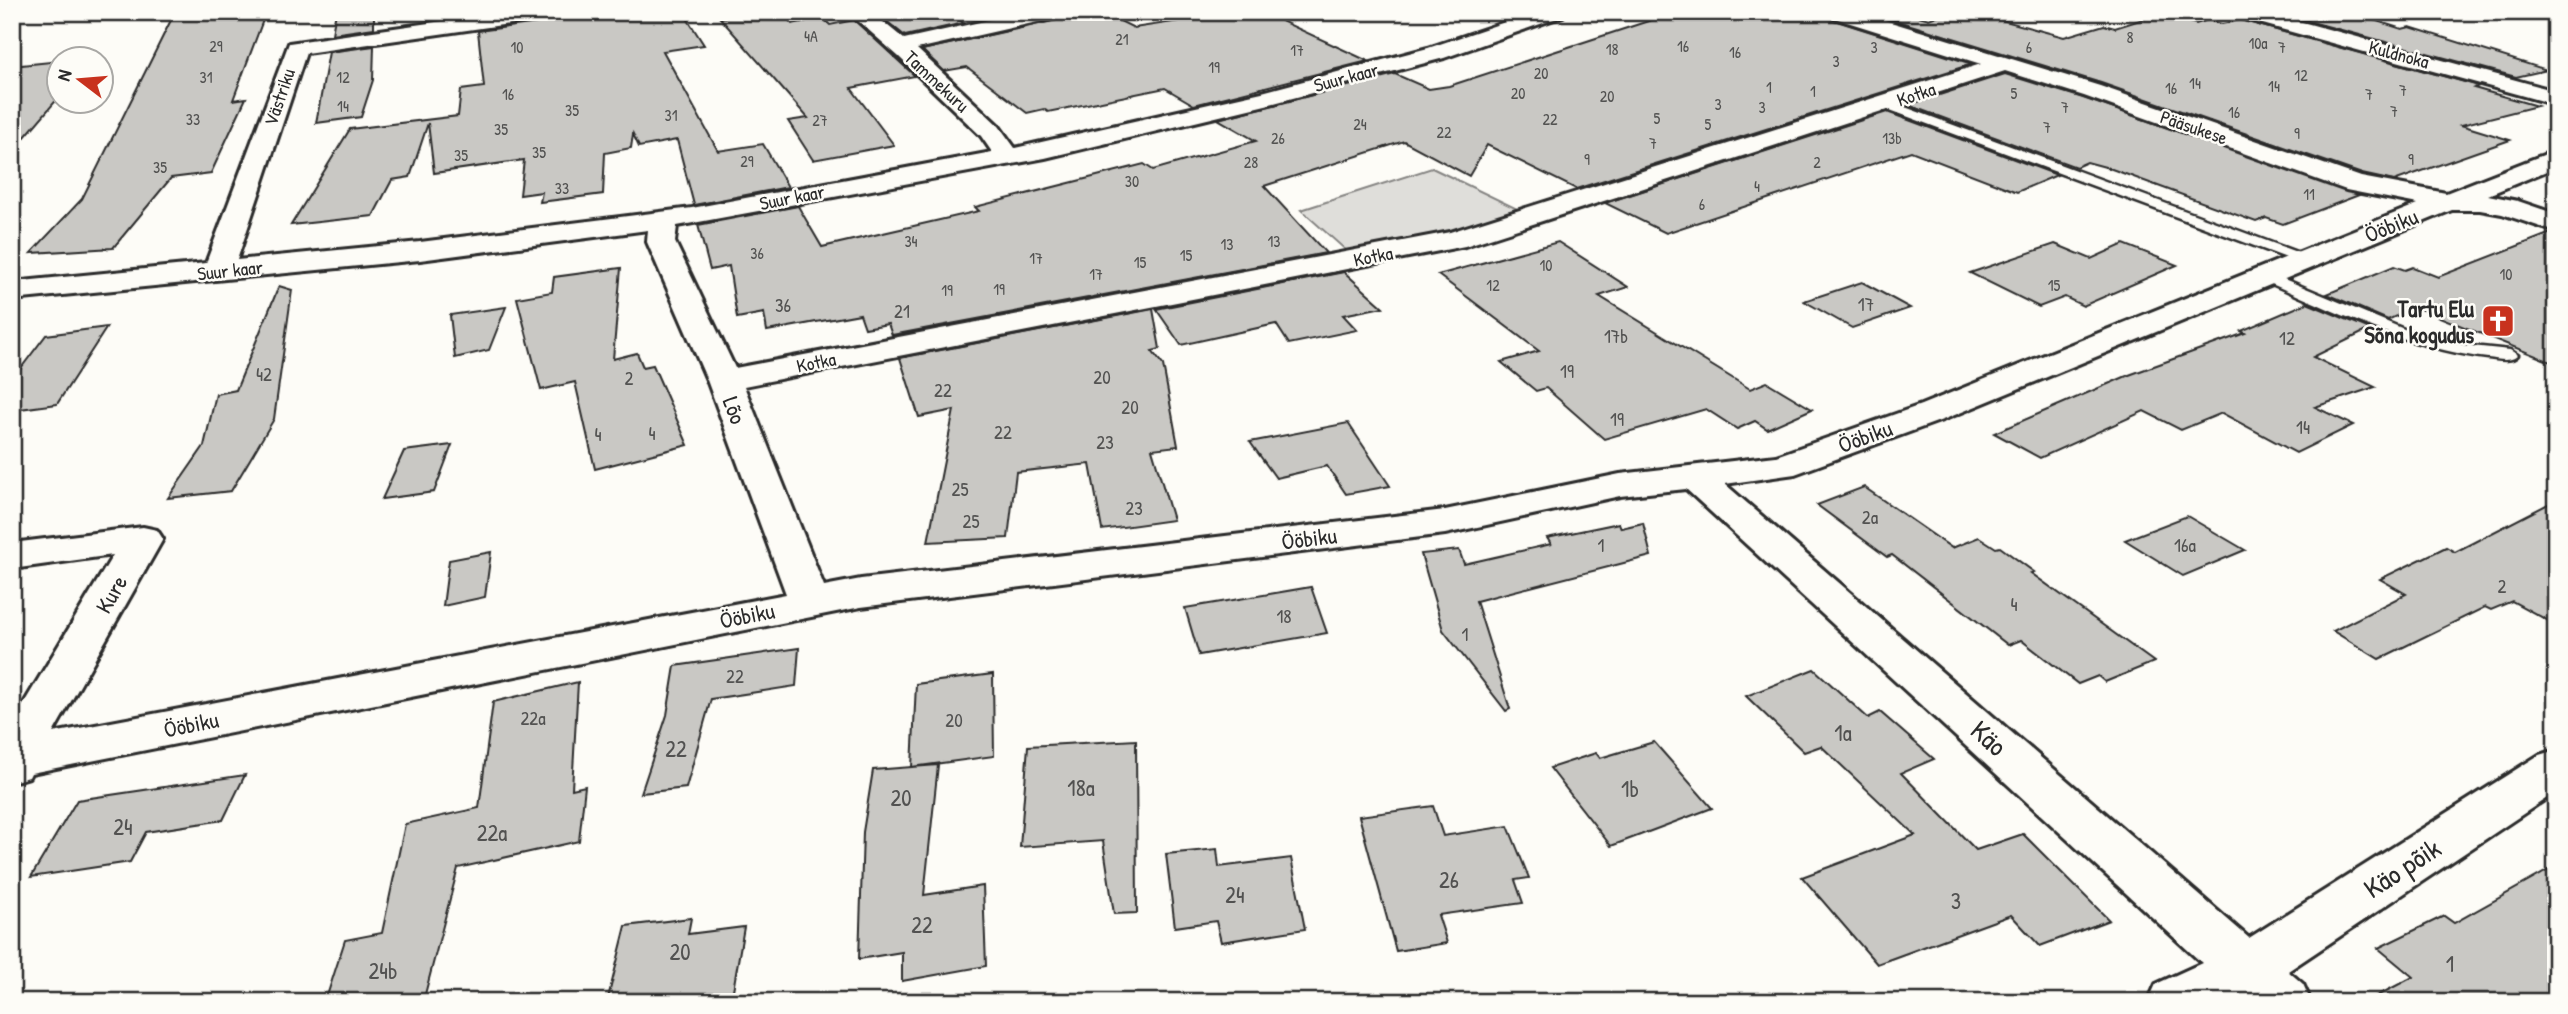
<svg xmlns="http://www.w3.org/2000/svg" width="2568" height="1014" font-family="'Patrick Hand',sans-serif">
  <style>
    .green { fill: #dfdeda; stroke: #858482; stroke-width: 2 }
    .building { fill: #c9c8c4; stroke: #2b2b2b; stroke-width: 2 }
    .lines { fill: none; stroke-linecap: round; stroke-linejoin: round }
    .service-casing { stroke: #2b2b2b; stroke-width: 5 }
    .minor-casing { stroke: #2b2b2b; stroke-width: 6 }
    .service { fill: #fdfcf7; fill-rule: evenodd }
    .minor { fill: #fdfcf7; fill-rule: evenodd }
    .labels { text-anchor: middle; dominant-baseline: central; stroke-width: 5; stroke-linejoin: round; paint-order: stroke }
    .far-number-label { font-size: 16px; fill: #525251 }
    .far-street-label { font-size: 19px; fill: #2b2b2b; stroke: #fdfcf7 }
    .number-label { font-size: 19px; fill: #525251 }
    .street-label { font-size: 23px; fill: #2b2b2b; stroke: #fdfcf7 }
    .poi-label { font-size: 23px; font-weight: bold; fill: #2b2b2b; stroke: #fdfcf7; text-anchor: end }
    .near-number-label { font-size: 23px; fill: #525251 }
    .near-street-label { font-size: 28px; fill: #2b2b2b; stroke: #fdfcf7 }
  </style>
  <rect width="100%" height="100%" fill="#fdfcf7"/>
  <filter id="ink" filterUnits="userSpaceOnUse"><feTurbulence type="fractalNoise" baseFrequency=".0143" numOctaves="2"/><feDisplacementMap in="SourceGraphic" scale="14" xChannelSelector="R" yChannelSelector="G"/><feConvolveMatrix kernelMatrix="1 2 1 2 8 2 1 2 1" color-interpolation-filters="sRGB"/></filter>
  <g filter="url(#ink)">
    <!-- green -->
    <path class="green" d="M1432 168 1534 217 1359 262 1301 210Z"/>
    <!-- building -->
    <g class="building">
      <path d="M191 12H266L233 100 246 98 211 173 171 178 113 248 31 253 82 199 174 14Z"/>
      <path d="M336 12H374V28L332 34Z"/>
      <path d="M564 12H683L704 45 663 51 718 151 763 144 788 187 694 205 677 140 639 147 633 134 631 148 605 153 603 194 540 202 542 192 520 195 524 160 434 173 428 123 410 177 392 180 373 216 291 225 350 129 458 116 461 90 484 87 478 31 553 21 561 18Z"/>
      <path d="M760 12H782L792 24 823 18 830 25 854 20 915 76 851 88 894 145 813 160 788 121 808 118 720 18Z"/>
      <path d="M896 12H948L964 23 905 36 879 15Z"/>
      <path d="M1093 12H1102L1134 28 1238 12H1262L1368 61 1194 105 1165 88 1048 112 1044 109 1027 113 967 67 944 71 922 50Z"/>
      <path d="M1676 12H1823L1827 18 1972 64 1576 189 1487 145 1469 176 1404 141 1264 186 1326 253 892 335 888 324 865 328 860 314 767 331 764 313 737 318 729 266 710 270 698 225 798 206 822 247 979 211 975 207 1144 164 1153 170 1256 141 1218 119 1395 74 1429 89 1449 86Z"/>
      <path d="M1868 12H1905L1929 19 1947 12H1972L2064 37 2104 25 2115 28 2159 14 2196 24 2208 20 2222 24 2240 20 2479 86 2474 88 2537 106 2461 125 2510 140 2394 181 2362 174 2101 83Z"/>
      <path d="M2333 12 2352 18 2361 16 2402 29 2410 27 2547 70 2516 77 2278 13Z"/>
      <path d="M374 46 373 80 361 117 316 123 329 52Z"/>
      <path d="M60 61V96L12 152V66Z"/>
      <path d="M2005 74 2083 98 2359 195 2283 224 2266 218 2256 222 2109 168 2087 162 2076 167 1908 105Z"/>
      <path d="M1887 112 2057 175 2017 192 1911 151 1666 233 1605 203Z"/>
      <path d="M2551 233 2556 234V364L2415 307 2388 320 2327 294 2394 266 2405 270 2413 267 2438 277Z"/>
      <path d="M1558 242 1628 287 1599 296 1750 389 1767 382 1812 409 1767 429 1755 421 1737 429 1706 409 1604 439 1546 388 1536 391 1501 362 1539 351 1438 275Z"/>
      <path d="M2055 244 2091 259 2124 244 2177 265 2083 306 2065 297 2039 307 1970 273Z"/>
      <path d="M621 268 613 359 637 353 643 367 653 365 688 445 595 469 575 382 541 390 517 298 552 292 554 277Z"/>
      <path d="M1344 272 1383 307 1343 315 1357 330 1289 344 1276 324 1181 345 1156 309Z"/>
      <path d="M1862 282 1910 308 1852 328 1804 301Z"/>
      <path d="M279 286 292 290 274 419 231 491 168 498 204 446 216 394 236 390Z"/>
      <path d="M2307 303 2370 329 2313 357 2375 387 2315 407 2353 425 2296 453 2222 413 2181 430 2144 411 2040 458 1994 433 2129 375 2245 333 2241 331Z"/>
      <path d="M506 307 489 350 455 358 450 315Z"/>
      <path d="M1153 309 1160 349 1152 351 1163 365 1178 446 1152 449 1173 520 1102 530 1090 464 1016 472 1008 538 928 542 954 410 919 417 900 358Z"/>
      <path d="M107 327 57 404 12 410V380L46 335Z"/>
      <path d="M1348 423 1390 486 1346 494 1327 466 1276 478 1250 442Z"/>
      <path d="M452 445 434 492 382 499 404 451Z"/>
      <path d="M1864 487 1952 548 1979 537 1996 548 2000 547 2034 572 2031 573 2154 662 2105 682 2098 676 2078 684 2021 640 2008 645 1892 555 1887 557 1817 505Z"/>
      <path d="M2556 500V625L2512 601 2491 610 2485 607 2379 659 2333 631 2406 594 2380 579 2446 547 2455 552Z"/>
      <path d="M2187 516 2245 550 2183 576 2125 540Z"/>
      <path d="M1619 523 1621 528 1643 523 1651 556 1476 601 1510 709 1506 711 1443 630 1421 554 1459 550 1464 564 1551 544 1547 538Z"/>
      <path d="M491 552 485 597 443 606 449 560Z"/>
      <path d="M1311 587 1327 633 1199 655 1185 608Z"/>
      <path d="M799 648 796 686 711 699 686 788 641 793 667 715 675 666Z"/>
      <path d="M1814 669 1868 718 1880 712 1934 759 1901 773 1976 850 2023 834 2109 920 2040 946 2011 915 1877 964 1802 877 1915 835 1821 746 1804 752 1746 696Z"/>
      <path d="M993 674 994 756 912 767 916 684Z"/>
      <path d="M578 682 572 789 585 786 579 841 458 868 423 1002H325L345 940 382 933 405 824 479 808 493 702Z"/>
      <path d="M1136 740 1137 913 1114 914 1103 841 1020 847 1028 746Z"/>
      <path d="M1654 742 1712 808 1611 846 1550 768 1596 753 1600 758Z"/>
      <path d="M938 765 924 895 983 886 986 966 902 981V952L859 959 863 832 873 770Z"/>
      <path d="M245 775 223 820 146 832 130 862 31 877 77 800Z"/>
      <path d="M1433 806 1443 836 1508 826 1529 878 1515 880 1523 903 1438 915 1447 943 1396 951 1359 816Z"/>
      <path d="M1217 849 1219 867 1291 858 1305 929 1221 942 1216 921 1175 927 1166 854Z"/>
      <path d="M2556 866V989L2531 1002H2365L2413 977 2378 948 2444 916 2454 923Z"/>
      <path d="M691 918 688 934 744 927 731 1002H607L626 926Z"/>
    </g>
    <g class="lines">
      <defs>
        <g id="service">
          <path d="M1886 100 2310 257 2312 260 2310 263H2300L1882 107V101Z"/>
          <path d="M2265 271 2404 329 2462 345 2510 350 2518 355C2511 363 2498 359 2488 358 2408 349 2333 310 2260 279L2257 276Z"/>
        </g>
        <g id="minor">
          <path d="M506 12H562L559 16 552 18 306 53 237 260 420 242 692 208 992 152 981 136 898 56 848 12H871L904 39 1025 12H1065L1062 16 1055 18 917 49 999 126 1015 148 1262 92 1428 48 1535 12H1566L1563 16 1444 58 1274 103 1045 158 677 226 675 242 735 368 1450 232 1981 64 1828 16 1825 12H1858L2100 86 2361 177 2446 193 2556 150V167L2488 195 2518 201 2556 214V232L2502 214 2480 210H2452L1945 419 1795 474 1725 484 2249 938 2539 755 2556 750V792L2288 971 2303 984 2311 1002H2244L2240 998 2233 1002H2148L2156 984 2202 963 1686 489 1620 496 1445 534 861 607 31 773 29 777 12 782V723L113 555 12 569V543L143 527 157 530 163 539 53 733 786 594 707 380 647 242 648 230 420 260 12 300V282L206 263 289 43ZM2005 71 2084 96 2346 190 2418 204 1921 405 1776 456 1620 474 1445 510 861 579 824 586 744 386 1465 246Z"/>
          <path d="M2231 12H2265L2556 91V105L2234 16Z"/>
        </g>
      </defs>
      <!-- service casing -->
      <use href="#service" class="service-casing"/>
      <!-- minor casing -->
      <use href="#minor" class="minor-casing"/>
      <!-- service -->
      <use href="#service" class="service"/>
      <!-- minor -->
      <use href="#minor" class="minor"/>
    </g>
  </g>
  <!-- icons -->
  <defs>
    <symbol id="church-square" viewBox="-11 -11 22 22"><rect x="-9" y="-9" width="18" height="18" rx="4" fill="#c8321e" stroke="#fdfcf7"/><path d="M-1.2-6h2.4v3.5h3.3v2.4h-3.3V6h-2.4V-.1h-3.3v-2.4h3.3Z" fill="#fff"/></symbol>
  </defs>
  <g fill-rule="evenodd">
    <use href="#church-square" x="2479" y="302" width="38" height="38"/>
  </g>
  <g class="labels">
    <!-- far-number labels -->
    <g class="far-number-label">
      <text x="811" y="36">4A</text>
      <text x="2130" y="37">8</text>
      <text x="1122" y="39">21</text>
      <text x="2258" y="43">10a</text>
      <text x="216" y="46">29</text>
      <text x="1683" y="46">16</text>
      <text x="517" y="47">10</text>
      <text x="1874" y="47">3</text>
      <text x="2029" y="47">6</text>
      <text x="2282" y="47">7</text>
      <text x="1612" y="49">18</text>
      <text x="1297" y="50">17</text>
      <text x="1735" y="52">16</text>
      <text x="1836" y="61">3</text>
      <text x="1214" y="67">19</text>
      <text x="1541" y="73">20</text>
      <text x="2301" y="75">12</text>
      <text x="206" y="77">31</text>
      <text x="343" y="77">12</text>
      <text x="2195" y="83">14</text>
      <text x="2274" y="86">14</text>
      <text x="1769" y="87">1</text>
      <text x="2171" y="88">16</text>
      <text x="2403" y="90">7</text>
      <text x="1813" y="91">1</text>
      <text x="1518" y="93">20</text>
      <text x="2014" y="93">5</text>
      <text x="508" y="94">16</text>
      <text x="2369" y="94">7</text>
      <text x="1607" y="96">20</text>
      <text x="1718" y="104">3</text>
      <text x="343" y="106">14</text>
      <text x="1762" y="107">3</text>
      <text x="2065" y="107">7</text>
      <text x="572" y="110">35</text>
      <text x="2394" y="111">7</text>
      <text x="2234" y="112">16</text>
      <text x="671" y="115">31</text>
      <text x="1657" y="118">5</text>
      <text x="193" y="119">33</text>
      <text x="1550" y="119">22</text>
      <text x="820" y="120">27</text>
      <text x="1360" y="124">24</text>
      <text x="1708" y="124">5</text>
      <text x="2047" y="127">7</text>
      <text x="501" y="129">35</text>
      <text x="1444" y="132">22</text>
      <text x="2297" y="133">9</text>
      <text x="1278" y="138">26</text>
      <text x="1892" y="138">13b</text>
      <text x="1653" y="143">7</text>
      <text x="539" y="152">35</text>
      <text x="461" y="155">35</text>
      <text x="1587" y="159">9</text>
      <text x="2411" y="159">9</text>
      <text x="747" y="161">29</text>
      <text x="1251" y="162">28</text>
      <text x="1817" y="162">2</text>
      <text x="160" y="167">35</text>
      <text x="1132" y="181">30</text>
      <text x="1757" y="186">4</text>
      <text x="562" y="188">33</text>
      <text x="2309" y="194">11</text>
      <text x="1702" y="204">6</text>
      <text x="911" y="241">34</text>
      <text x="1274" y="241">13</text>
      <text x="1227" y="244">13</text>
      <text x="757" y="253">36</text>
      <text x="1186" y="255">15</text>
      <text x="1036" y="258">17</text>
      <text x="1140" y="262">15</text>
      <text x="1546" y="265">10</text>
      <text x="1096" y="274">17</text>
      <text x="2506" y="274">10</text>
      <text x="1493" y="285">12</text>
      <text x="2054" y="285">15</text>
      <text x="999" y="289">19</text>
      <text x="947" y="290">19</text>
    </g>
    <!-- far-street labels -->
    <g class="far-street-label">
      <text transform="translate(2399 54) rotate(15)">Kuldnoka</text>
      <text transform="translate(1346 77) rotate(-15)">Suur kaar</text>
      <text transform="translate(937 81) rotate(43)">Tammekuru</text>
      <text transform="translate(1916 94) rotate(-18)">Kotka</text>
      <text transform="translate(279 97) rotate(-71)">Västriku</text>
      <text transform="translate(2194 127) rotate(19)">Pääsukese</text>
      <text transform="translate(792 197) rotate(-11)">Suur kaar</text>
      <text transform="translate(1373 256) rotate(-11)">Kotka</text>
      <text transform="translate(230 270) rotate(-6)">Suur kaar</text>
      <text transform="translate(816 362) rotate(-11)">Kotka</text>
    </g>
    <!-- number labels -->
    <g class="number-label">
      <text x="1866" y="304">17</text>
      <text x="783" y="305">36</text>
      <text x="902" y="311">21</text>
      <text x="1616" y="336">17b</text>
      <text x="2287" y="338">12</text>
      <text x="1567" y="371">19</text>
      <text x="264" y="374">42</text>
      <text x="1102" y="377">20</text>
      <text x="629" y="378">2</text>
      <text x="943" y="390">22</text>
      <text x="1130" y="407">20</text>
      <text x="1617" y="419">19</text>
      <text x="2303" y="427">14</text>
      <text x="1003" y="432">22</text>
      <text x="652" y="433">4</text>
      <text x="598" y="434">4</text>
      <text x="1105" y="442">23</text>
      <text x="960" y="489">25</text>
      <text x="1134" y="508">23</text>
      <text x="1870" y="517">2a</text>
      <text x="971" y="521">25</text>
      <text x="1601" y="545">1</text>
      <text x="2185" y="545">16a</text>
      <text x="2502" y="586">2</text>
      <text x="2014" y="604">4</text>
      <text x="1284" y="616">18</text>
      <text x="1465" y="634">1</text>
      <text x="735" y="676">22</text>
      <text x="533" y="718">22a</text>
      <text x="954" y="720">20</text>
    </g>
    <!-- street labels -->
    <g class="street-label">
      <text transform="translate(2391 225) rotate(-22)">Ööbiku</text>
      <text transform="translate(735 410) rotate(69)">Lõo</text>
      <text transform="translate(1865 436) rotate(-20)">Ööbiku</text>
      <text transform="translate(1309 538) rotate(-7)">Ööbiku</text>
      <text transform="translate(111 594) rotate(-60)">Kure</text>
      <text transform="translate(747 615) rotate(-11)">Ööbiku</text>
      <text transform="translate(191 724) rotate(-11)">Ööbiku</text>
    </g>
    <!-- poi labels -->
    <g class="poi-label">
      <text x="2474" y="308">Tartu Elu<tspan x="2474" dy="26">Sõna kogudus</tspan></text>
    </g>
    <!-- near-number labels -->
    <g class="near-number-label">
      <text x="1843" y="732">1a</text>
      <text x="676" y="748">22</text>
      <text x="1081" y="787">18a</text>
      <text x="1630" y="788">1b</text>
      <text x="901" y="797">20</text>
      <text x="123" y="826">24</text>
      <text x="492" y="832">22a</text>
      <text x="1449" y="879">26</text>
      <text x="1235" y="894">24</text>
      <text x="1956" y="900">3</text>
      <text x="922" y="924">22</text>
      <text x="680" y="951">20</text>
      <text x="2450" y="963">1</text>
      <text x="383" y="970">24b</text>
    </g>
    <!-- near-street labels -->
    <g class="near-street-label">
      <text transform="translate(1989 738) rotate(42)">Käo</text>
      <text transform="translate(2402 868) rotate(-33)">Käo põik</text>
    </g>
  </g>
  <!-- margin -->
  <rect width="2568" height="1014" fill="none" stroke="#fdfcf7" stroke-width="42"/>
  <rect x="21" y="21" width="2526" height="972" fill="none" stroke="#2b2b2b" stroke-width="2.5" filter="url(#ink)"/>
  <!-- north arrow -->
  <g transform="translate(80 80) rotate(286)"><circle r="33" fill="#fdfcf7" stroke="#a9a8a5" stroke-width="2"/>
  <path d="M0-5L12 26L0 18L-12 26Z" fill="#c8321e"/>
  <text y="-10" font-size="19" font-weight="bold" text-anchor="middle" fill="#2b2b2b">N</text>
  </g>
</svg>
